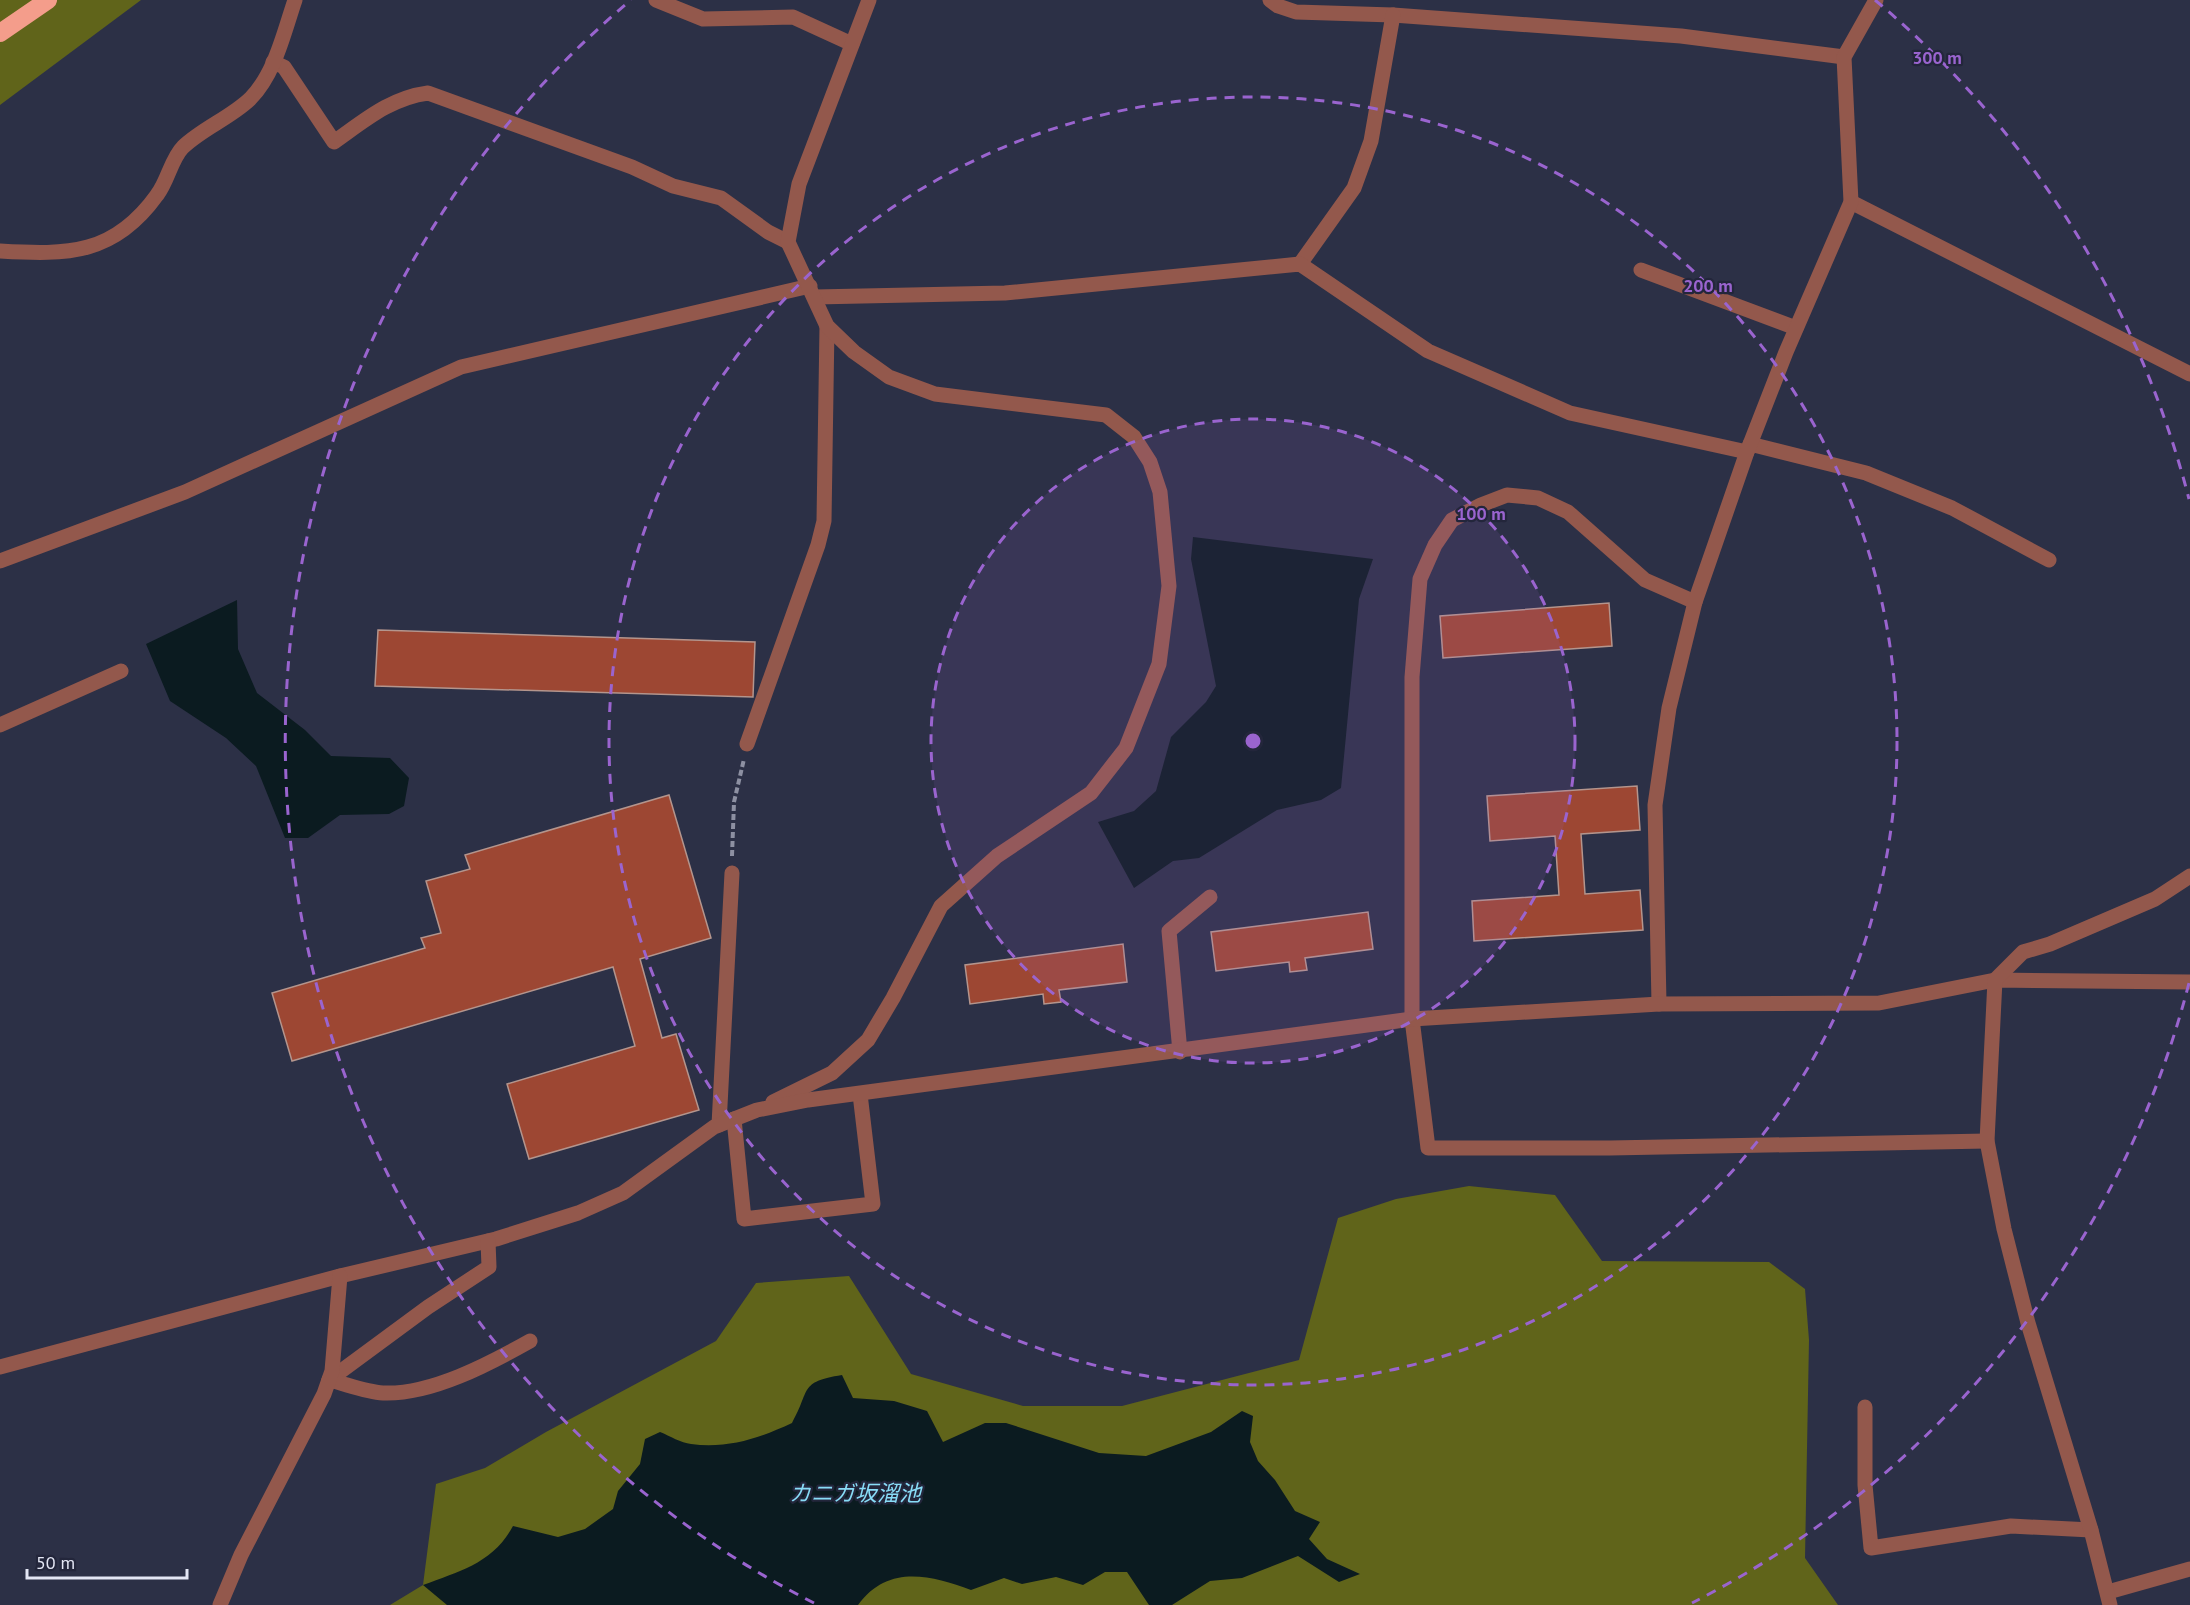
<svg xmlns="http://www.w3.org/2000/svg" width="2190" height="1605" font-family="'PT Sans','Noto Sans JP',sans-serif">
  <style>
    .forest { fill: #60641a }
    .water { fill: #0b1b20 }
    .building { fill: #9d4733; stroke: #b4958d; stroke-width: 1.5 }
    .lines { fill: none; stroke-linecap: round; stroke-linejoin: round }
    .path { stroke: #8d90a2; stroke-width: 4; stroke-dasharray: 6 3; stroke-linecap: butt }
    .minor { stroke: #93584c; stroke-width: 15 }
    .highway { stroke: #f49d8b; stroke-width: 18 }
    .ring { fill: none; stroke: #9a64cf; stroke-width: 3; stroke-dasharray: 10 8 }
    .labels { text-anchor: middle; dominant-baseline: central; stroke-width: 4.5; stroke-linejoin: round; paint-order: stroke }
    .water-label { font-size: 22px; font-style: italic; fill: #88dcf7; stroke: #23263b }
    .centre { fill: #9a64cf; stroke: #23263b; stroke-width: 3 }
    .ring-label { font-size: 18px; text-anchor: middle; font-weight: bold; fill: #9a64cf; stroke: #23263b; stroke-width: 4.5; stroke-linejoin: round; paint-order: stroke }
  </style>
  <rect width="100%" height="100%" fill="#2c3046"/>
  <!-- forest -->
  <g class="forest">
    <path d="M0 0H141L0 105Z"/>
    <path d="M1469 1186 1555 1195 1602 1261 1769 1262 1805 1289 1809 1340 1805 1558 1838 1605H390L423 1585 436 1484 485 1468 546 1432 716 1341 756 1283 849 1276 911 1374 1023 1406H1122L1299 1360 1338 1218 1396 1199Z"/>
  </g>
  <!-- water -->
  <g class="water">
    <path d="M1193 537 1373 559 1359 599 1341 788 1321 800 1277 810 1199 858 1173 861 1134 888 1098 822 1134 811 1156 791 1171 737 1206 702 1216 686 1191 559Z"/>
    <path d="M237 600 238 649 257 693 305 730 331 756 390 758 409 778 404 806 389 814 340 815 308 838H285L256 766 226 738 170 701 146 644Z"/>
    <path d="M842 1375 853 1398 894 1401 927 1411 943 1442 985 1423H1006L1099 1453 1146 1456 1211 1432 1242 1411 1253 1416 1250 1442 1258 1461 1275 1480 1295 1511 1320 1522 1309 1539 1327 1559 1360 1574 1339 1582 1298 1556 1242 1578 1210 1581 1172 1605H1149L1127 1572H1105L1083 1585 1056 1577 1022 1584 1004 1578 971 1590C930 1575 888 1564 858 1605H447L423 1585C460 1571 493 1563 513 1526L558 1537 585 1529 613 1509 618 1491 640 1464 645 1439 660 1432C670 1436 681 1443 691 1444 727 1449 760 1438 792 1423 811 1390 798 1382 842 1375Z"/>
  </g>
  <!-- building -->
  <g class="building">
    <path d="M1609 603 1612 646 1443 658 1440 616Z"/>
    <path d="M378 630 755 642 753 697 375 686Z"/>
    <path d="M1637 786 1640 830 1581 834 1585 894 1640 890 1643 930 1474 941 1472 901 1559 895 1555 836 1490 841 1487 796Z"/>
    <path d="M669 795 711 938 640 959 662 1038 676 1034 699 1110 529 1159 507 1084 635 1046 613 967 292 1061 272 993 425 948 421 938 441 933 426 881 470 869 465 855Z"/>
    <path d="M1368 912 1373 949 1305 958 1307 970 1290 972 1289 962 1216 971 1211 932Z"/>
    <path d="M1123 944 1127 982 1059 990 1061 1002 1044 1004 1043 994 970 1004 965 965Z"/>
  </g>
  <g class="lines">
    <!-- path -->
    <path class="path" d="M732 856 734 802 744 759"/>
    <!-- minor -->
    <g class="minor">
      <path d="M656 0 703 19 793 17 852 44"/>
      <path d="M1270 0 1278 6 1296 12 1393 15 1681 36 1844 57"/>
      <path d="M273 62 284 67 334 142C364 121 390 98 428 93L632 167 673 186 721 198 768 232 788 242"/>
      <path d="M1851 202 2190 374"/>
      <path d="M0 251C68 255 114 255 157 195 168 181 171 159 183 147 203 128 230 118 250 99 275 74 284 32 295 0"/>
      <path d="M1300 264 1354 188 1371 141 1393 15"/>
      <path d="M1641 270 1796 328"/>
      <path d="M815 297 1005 293 1300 264 1428 351 1570 413 1747 452"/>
      <path d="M1750 444 1866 473 1952 508 2049 560"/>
      <path d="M0 561 185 492 461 367 810 286"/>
      <path d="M1695 602 1645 580 1568 512 1538 498 1507 495 1481 505 1452 520 1435 545 1420 579 1412 677V1019L1428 1148H1610L1987 1141"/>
      <path d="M0 725 121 671"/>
      <path d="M747 744 818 545 824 521 827 326"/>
      <path d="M1659 1004 1655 805 1669 708 1695 602 1747 452 1786 352 1851 202 1844 57 1876 0"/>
      <path d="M1180 1052 1169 931 1210 897"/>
      <path d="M773 1102 832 1073 868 1040 893 998 941 906 997 856 1091 793 1126 748 1159 664 1169 586 1160 492 1150 462 1134 437 1106 415 935 394 889 377 854 352 827 326 788 242 799 184 869 0"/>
      <path d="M734 1119 744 1219 873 1204 860 1094"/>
      <path d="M719 1125 732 873"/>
      <path d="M0 1367 340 1276 496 1239 578 1213 623 1193 714 1127 757 1110 808 1100 1412 1019 1659 1004 1879 1003 1995 980 2190 982"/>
      <path d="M329 1380 428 1307 489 1267 488 1241"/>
      <path d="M329 1380C346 1384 366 1392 383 1393 431 1395 489 1364 530 1341"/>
      <path d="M1865 1407V1485L1871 1548 2011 1526 2091 1530"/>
      <path d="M2108 1592 2190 1569"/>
      <path d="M220 1605 241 1555 324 1394 332 1371 340 1276"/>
      <path d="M2110 1605 2091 1530 2028 1323 2004 1229 1987 1141 1995 980 2023 952 2050 944 2155 899 2190 876"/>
    </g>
    <!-- highway -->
    <path class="highway" d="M0 33 48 0"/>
  </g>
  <!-- distance rings -->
  <circle cx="1253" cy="741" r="322" fill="#9a64cf" fill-opacity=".12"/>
  <g class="ring">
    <circle cx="1253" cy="741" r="322"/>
    <circle cx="1253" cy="741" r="644"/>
    <path d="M2189 983A967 967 0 0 1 1692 1603M814 1603A967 967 0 0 1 631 0M1875 0A967 967 0 0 1 2189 499"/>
  </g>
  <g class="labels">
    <!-- water labels -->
    <g class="water-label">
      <text x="855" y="1493">カニガ坂溜池</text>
    </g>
  </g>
  <circle cx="1253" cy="741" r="9" class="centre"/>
  <g class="ring-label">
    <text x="1937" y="64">300 m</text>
    <text x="1708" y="292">200 m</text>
    <text x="1481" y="520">100 m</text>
  </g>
  <!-- scale -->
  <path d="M27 1569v9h160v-9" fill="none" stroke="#e3e6f4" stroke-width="3"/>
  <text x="36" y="1569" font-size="18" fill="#e3e6f4" stroke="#23263b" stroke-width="4.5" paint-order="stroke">50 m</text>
</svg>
